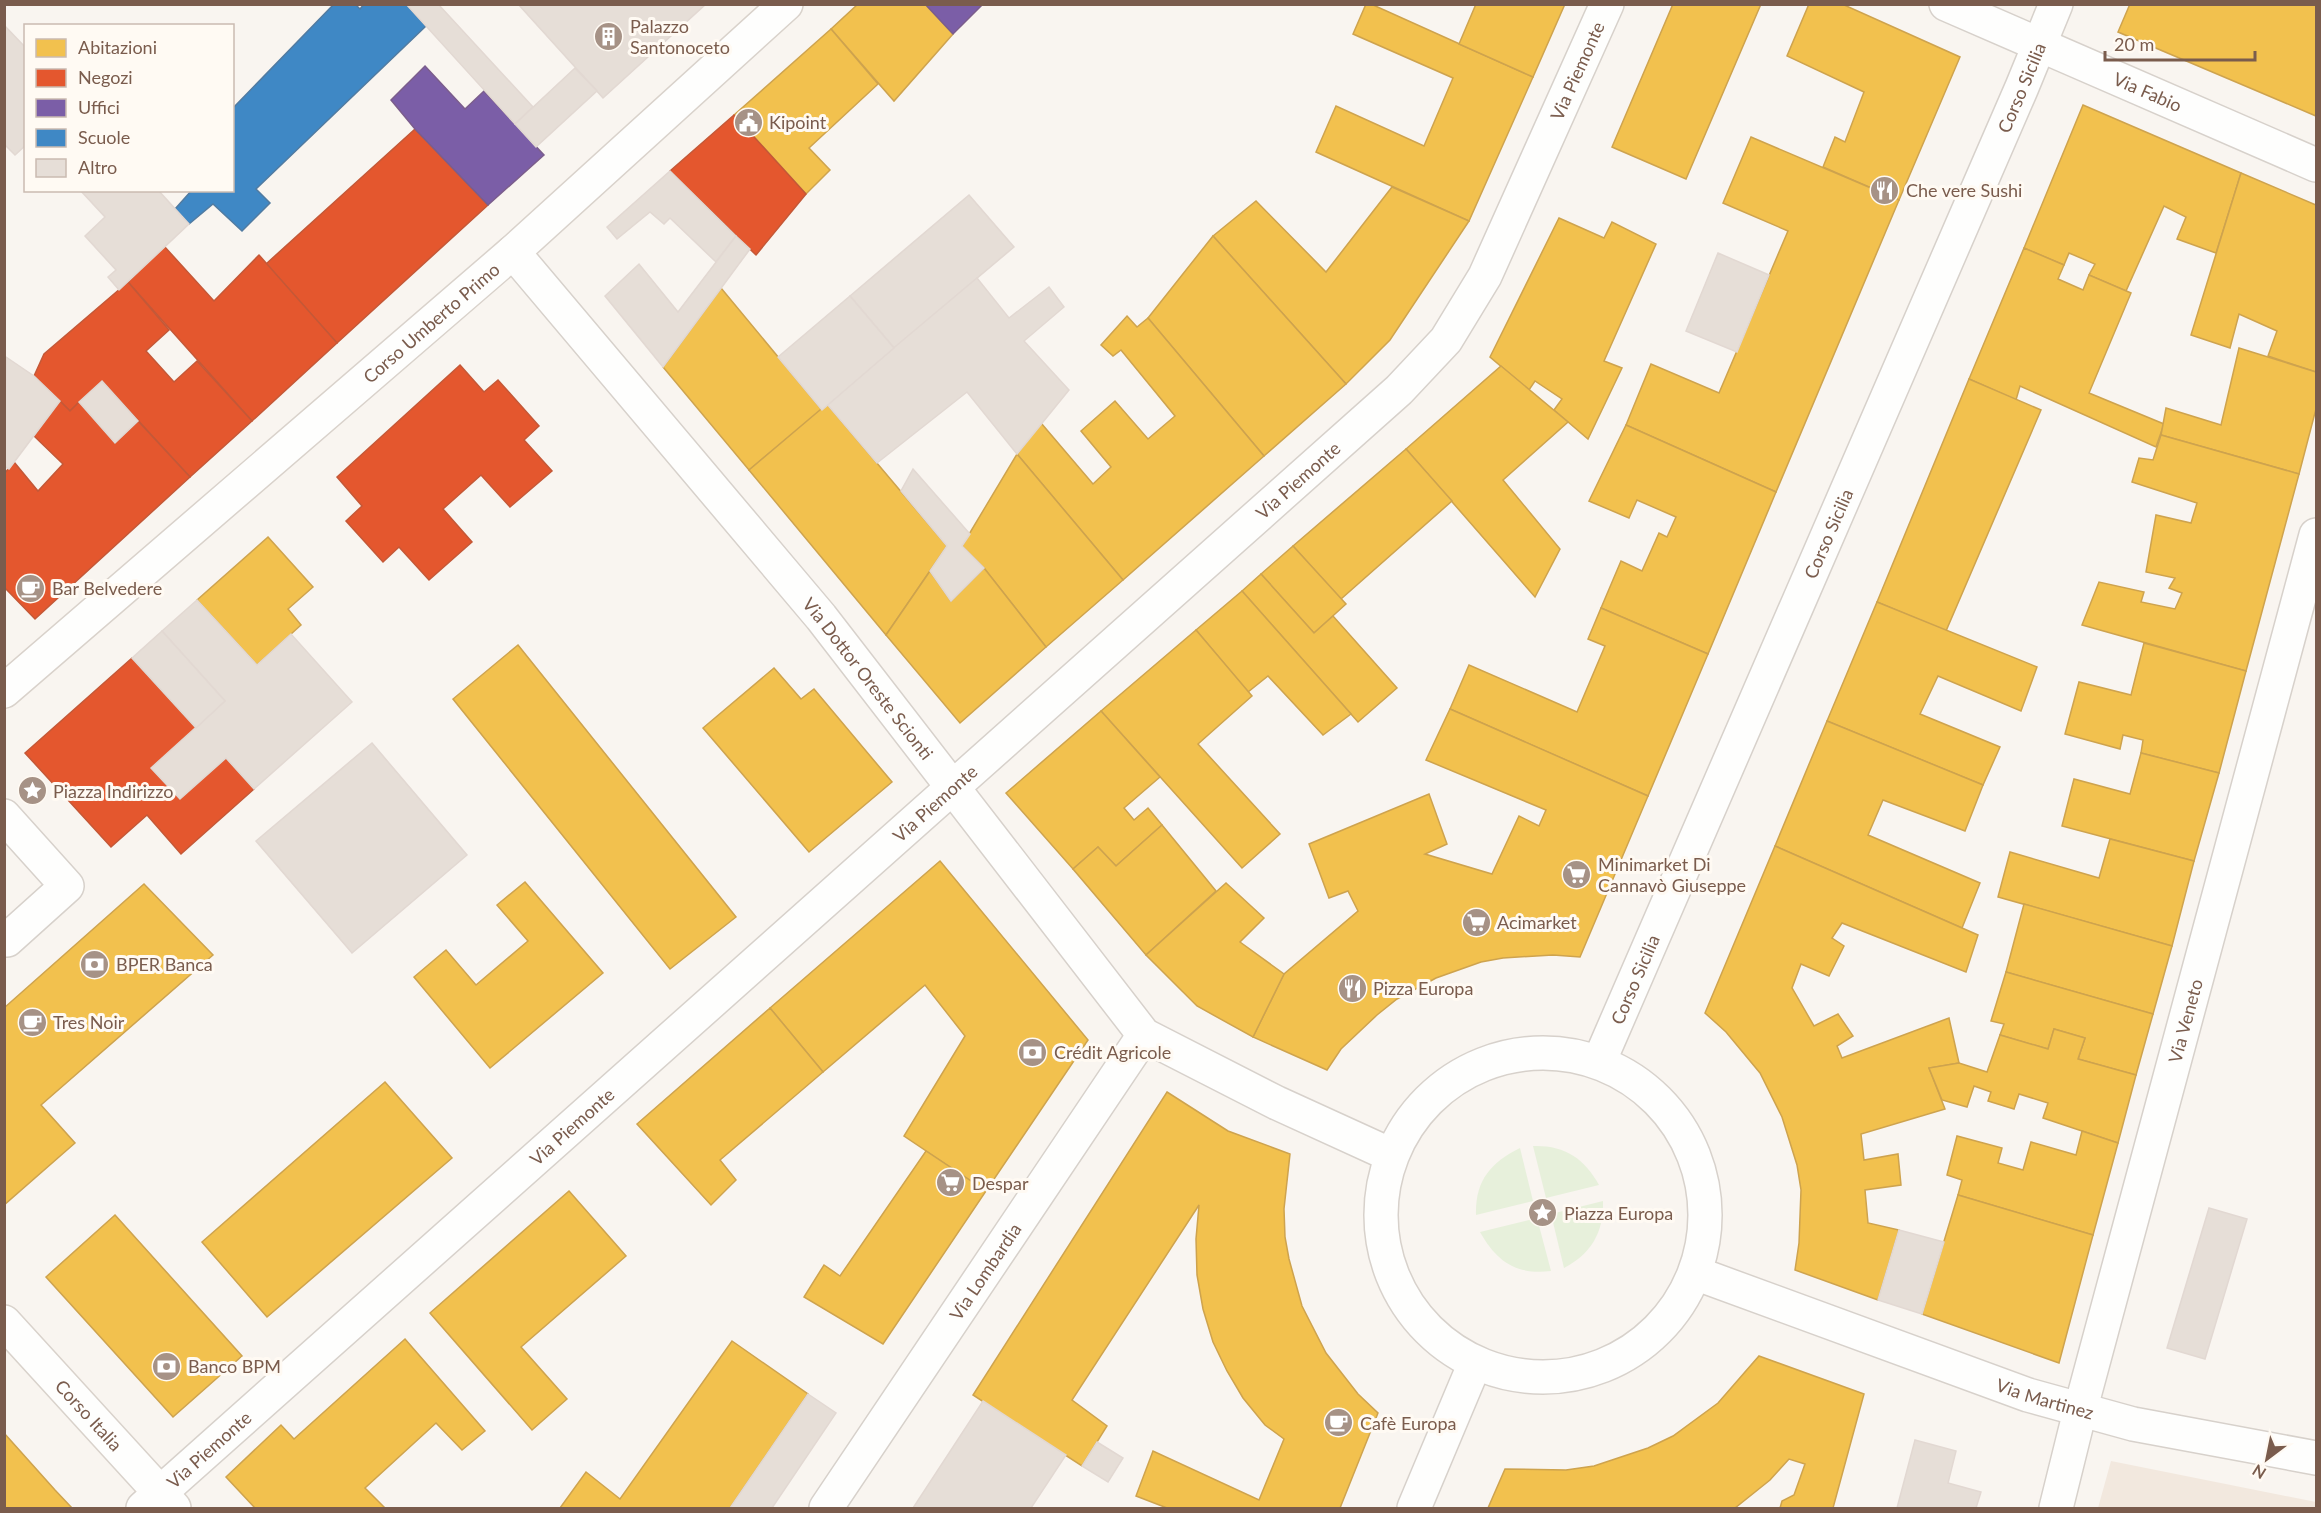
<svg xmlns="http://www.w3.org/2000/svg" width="2321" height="1513" font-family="Lato,sans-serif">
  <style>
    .residential { fill: #f2e8de }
    .green { fill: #e7f0db }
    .homes { fill: #f2c14e; stroke: #cea34e; stroke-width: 1.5 }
    .shops { fill: #e4572e; stroke: #c45837; stroke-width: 1.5 }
    .offices { fill: #7b5ea7; stroke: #7b5d8c; stroke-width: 1.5 }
    .schools { fill: #3f88c5; stroke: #517ba1; stroke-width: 1.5 }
    .building { fill: #e6ded7; stroke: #e2d8d2; stroke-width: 1.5 }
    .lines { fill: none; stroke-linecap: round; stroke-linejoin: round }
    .street-casing { stroke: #d7d1cb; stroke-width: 36 }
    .secondary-casing { stroke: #d9d2cb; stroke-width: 36 }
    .street { stroke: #fefefd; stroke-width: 33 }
    .secondary { stroke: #fefefd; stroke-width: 33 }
    .labels { text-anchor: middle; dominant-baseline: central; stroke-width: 6; stroke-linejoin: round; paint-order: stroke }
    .poi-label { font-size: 18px; fill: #7a5c4d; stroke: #fffaf3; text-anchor: start }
    .street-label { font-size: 18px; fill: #7a5c4d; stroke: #fffaf3 }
  </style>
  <rect width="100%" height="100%" fill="#f9f5f0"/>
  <!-- residential -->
  <path class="residential" d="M2111 1461 2316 1502V1508H2098Z"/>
  <!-- green -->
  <g class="green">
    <path d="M1533 1146C1564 1145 1584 1158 1599 1185L1546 1198Z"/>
    <path d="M1520 1148 1533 1201 1476 1215C1475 1181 1490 1163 1520 1148Z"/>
    <path d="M1603 1201C1604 1232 1591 1254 1564 1268L1551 1214Z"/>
    <path d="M1537 1218 1551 1271C1516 1275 1497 1262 1480 1232Z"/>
  </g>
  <!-- homes -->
  <g class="homes">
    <path d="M858 4H925L953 34 894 101 831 29Z"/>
    <path d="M1366 4H1371L1533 77 1469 221 1316 152 1336 106 1424 146 1453 78 1353 34Z"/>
    <path d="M1476 4H1565L1533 77 1459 44Z"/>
    <path d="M1673 4H1761L1686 179 1612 147Z"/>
    <path d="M1809 4H1842L1960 57 1899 200 1823 167 1835 137 1845 142 1864 92 1787 56Z"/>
    <path d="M2130 4 2316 5V116L2118 32Z"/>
    <path d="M831 29 878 84 809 148 830 170 806 194 734 115Z"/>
    <path d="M2083 105 2241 173 2216 253 2177 239 2186 217 2164 206 2126 291 2089 275 2095 264 2069 253 2064 265 2024 248Z"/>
    <path d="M1751 137 1899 200 1776 492 1626 425 1651 364 1719 393 1788 231 1723 203Z"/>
    <path d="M2241 173 2316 205V372L2268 356 2277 331 2239 314 2230 348 2191 335Z"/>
    <path d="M1392 187 1469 221 1390 340 1346 384 1213 236 1256 201 1326 272Z"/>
    <path d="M1559 218 1604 238 1612 222 1656 244 1604 361 1622 368 1588 439 1554 410 1562 399 1535 381 1529 390 1490 357Z"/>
    <path d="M1213 236 1346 384 1264 456 1148 318Z"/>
    <path d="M2024 248 2064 265 2058 279 2083 290 2089 275 2131 293 2089 393 2164 424 2156 447 2020 386 2016 400 1969 379Z"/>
    <path d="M721 288 822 410 749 470 663 367Z"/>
    <path d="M1127 316 1137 327 1148 318 1264 456 1123 580 1017 454 1041 423 1093 484 1111 467 1081 431 1115 401 1148 439 1175 416 1121 350 1113 356 1101 345Z"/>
    <path d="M2239 348 2316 372V409L2299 474 2161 435 2166 408 2221 425Z"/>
    <path d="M1501 366 1568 422 1503 480 1560 549 1535 597 1406 449Z"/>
    <path d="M1969 379 2041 410 1946 631 1877 602Z"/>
    <path d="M827 404 947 546 886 635 749 470Z"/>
    <path d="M1626 425 1776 492 1708 654 1601 608 1621 561 1642 571 1659 533 1667 537 1676 517 1637 500 1629 518 1589 501Z"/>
    <path d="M2161 435 2299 474 2246 671 2082 625 2099 582 2144 592 2141 602 2175 609 2182 593 2169 588 2175 578 2146 572 2156 515 2191 523 2197 503 2132 482 2139 458 2153 460Z"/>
    <path d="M1406 449 1452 501 1341 599 1293 546Z"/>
    <path d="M1017 454 1123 580 1046 647 984 568 962 546Z"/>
    <path d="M268 537 313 587 288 609 301 625 257 665 197 600Z"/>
    <path d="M1293 546 1346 604 1314 633 1261 574Z"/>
    <path d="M984 568 1046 647 960 723 886 635 930 571 951 601Z"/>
    <path d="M1261 574 1314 633 1333 616 1397 688 1358 722 1242 591Z"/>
    <path d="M1242 591 1351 714 1323 735 1268 676 1248 692 1196 630Z"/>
    <path d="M1877 602 2037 667 2021 711 1938 676 1920 714 2000 747 1983 785 1827 721Z"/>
    <path d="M1601 608 1708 654 1648 796 1450 709 1469 665 1577 712 1605 646 1588 639Z"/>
    <path d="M1196 630 1252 696 1198 744 1280 834 1242 868 1101 711Z"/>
    <path d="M2144 643 2246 671 2219 773 2141 753 2143 740 2123 735 2120 749 2065 734 2079 682 2131 695Z"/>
    <path d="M518 645 736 917 670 969 453 699Z"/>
    <path d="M774 668 801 699 814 689 892 782 809 852 703 728Z"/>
    <path d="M1450 709 1648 796 1580 957 1553 955 1503 958 1481 962 1436 978 1397 999 1377 1015 1341 1049 1327 1070 1253 1037 1284 974 1358 911 1348 891 1329 898 1309 844 1429 794 1447 844 1425 854 1492 874 1519 816 1539 826 1546 810 1426 760Z"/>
    <path d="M1101 711 1160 777 1124 808 1134 820 1148 808 1162 825 1116 866 1098 847 1073 869 1006 793Z"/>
    <path d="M1827 721 1983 785 1965 831 1883 800 1868 835 1980 883 1962 928 1775 846Z"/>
    <path d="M2141 753 2219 773 2194 861 2062 826 2074 779 2130 794Z"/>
    <path d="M1162 825 1216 891 1146 955 1073 869 1098 847 1116 866Z"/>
    <path d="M2110 839 2194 861 2172 946 1998 897 2010 852 2099 878Z"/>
    <path d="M1775 846 1978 935 1966 972 1842 923 1832 938 1844 946 1829 976 1801 964 1792 988 1814 1026 1838 1014 1853 1036 1837 1046 1842 1058 1949 1018 1959 1063 1929 1068 1945 1109 1861 1134 1864 1160 1898 1154 1901 1185 1865 1190 1868 1223 1899 1230 1878 1300 1795 1270 1799 1243 1801 1190 1797 1165 1782 1117 1760 1073 1726 1032 1705 1013Z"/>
    <path d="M940 861 1088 1040 986 1191 904 1136 965 1036 925 985 823 1072 770 1008Z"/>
    <path d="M525 882 603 973 490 1068 414 977 446 950 476 985 528 941 497 905Z"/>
    <path d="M1226 883 1264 918 1240 942 1284 974 1253 1037 1197 1006 1146 955Z"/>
    <path d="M144 884 213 955 41 1105 75 1143 4 1205V1008Z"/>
    <path d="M2024 904 2172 946 2153 1014 2006 972Z"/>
    <path d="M2006 972 2153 1014 2136 1075 2078 1059 2085 1038 2054 1029 2048 1049 2000 1035 2004 1024 1991 1021Z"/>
    <path d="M770 1008 823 1072 720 1160 736 1180 711 1205 637 1124Z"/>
    <path d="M2054 1029 2085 1038 2078 1059 2136 1075 2118 1143 2043 1118 2048 1103 2019 1094 2014 1109 1988 1101 1991 1092 1974 1086 1967 1107 1942 1100 1929 1068 1959 1063 1987 1072 2000 1035 2048 1049Z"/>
    <path d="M385 1082 452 1158 267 1317 202 1242Z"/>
    <path d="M1167 1092 1228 1131 1290 1154 1284 1209 1285 1237 1289 1259 1302 1306 1326 1353 1358 1394 1378 1413 1340 1508H1167L1136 1496 1153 1451 1259 1500 1284 1439 1265 1425 1243 1398 1227 1371 1213 1342 1203 1309 1197 1275 1196 1239 1199 1205 1072 1400 1107 1426 1082 1466 973 1395Z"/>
    <path d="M2082 1131 2118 1143 2093 1235 1958 1195 1962 1180 1947 1175 1957 1136 2002 1148 1998 1163 2023 1170 2031 1142 2076 1155Z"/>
    <path d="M926 1151 986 1191 883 1344 804 1297 824 1265 840 1276Z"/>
    <path d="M569 1191 626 1256 521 1347 567 1399 532 1430 430 1313Z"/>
    <path d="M1958 1195 2093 1235 2059 1363 1922 1314Z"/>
    <path d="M115 1215 242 1356 173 1417 46 1277Z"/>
    <path d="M405 1339 485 1431 462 1450 436 1423 365 1488 385 1508H255L226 1477 281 1425 294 1439Z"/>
    <path d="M732 1341 808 1394 730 1508H560L586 1472 620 1499Z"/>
    <path d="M1759 1356 1864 1394 1833 1508H1780L1782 1501 1794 1495 1805 1464 1789 1459 1770 1480 1735 1508H1488L1505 1469 1566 1470 1594 1466 1648 1448 1673 1436 1718 1403Z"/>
    <path d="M4 1433 55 1490 72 1508H4Z"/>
  </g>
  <!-- shops -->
  <g class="shops">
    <path d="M734 115 806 194 756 255 670 171Z"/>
    <path d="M415 129 488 205 337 343 266 264Z"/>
    <path d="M164 246 214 301 259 255 337 343 252 421 128 282Z"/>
    <path d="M128 282 169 330 146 351 174 382 197 361 252 421 190 477 102 381 70 411 34 376 44 354Z"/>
    <path d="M460 365 484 392 498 380 539 426 524 440 552 471 510 507 481 475 443 509 472 542 429 580 399 547 383 562 346 521 362 506 337 477Z"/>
    <path d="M60 401 70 411 79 402 115 443 138 421 190 477 35 619 4 587V474L14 462 38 491 63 464 34 436Z"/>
    <path d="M132 658 196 728 151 768 180 799 226 758 254 789 181 854 147 815 111 847 25 753Z"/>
  </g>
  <!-- offices -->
  <g class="offices">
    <path d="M925 4H983L953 34Z"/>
    <path d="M425 66 465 109 484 91 544 155 488 205 415 129 391 100Z"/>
  </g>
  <!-- schools -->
  <path class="schools" d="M334 4H355L360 9 364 4H406L426 26 256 189 270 203 242 231 213 204 189 224 175 209 192 190H232V109Z"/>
  <!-- building -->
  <g class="building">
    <path d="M406 4H438L533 107 515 124Z"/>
    <path d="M518 4H706L603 98Z"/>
    <path d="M4 25 26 48V145L15 155 4 144Z"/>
    <path d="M575 68 597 91 536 147 515 124Z"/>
    <path d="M670 171 736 236 716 262 670 218 664 224 650 212 617 239 607 227Z"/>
    <path d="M80 190H158L189 224 119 290 108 277 116 270 85 236 105 217Z"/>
    <path d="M969 195 1014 247 894 348 850 296Z"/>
    <path d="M736 236 750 249 663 367 605 296 639 264 678 312Z"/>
    <path d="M1718 253 1769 275 1737 352 1686 331Z"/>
    <path d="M977 278 1009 318 1049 287 1064 307 1024 341 1069 390 1017 454 967 392 877 463 827 404Z"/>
    <path d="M850 296 894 348 822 410 778 357Z"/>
    <path d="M6 357 34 376 60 401 9 469 4 466Z"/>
    <path d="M102 381 138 421 115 443 79 402Z"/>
    <path d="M913 469 970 534 962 546 984 568 951 601 930 571 947 546 901 491Z"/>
    <path d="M197 600 257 665 291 634 352 702 254 789 226 758 180 799 151 768 225 701 162 631Z"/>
    <path d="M162 631 225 701 196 728 132 658Z"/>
    <path d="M372 743 467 855 352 953 256 841Z"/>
    <path d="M2209 1208 2247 1219 2205 1359 2167 1348Z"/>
    <path d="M1899 1230 1944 1242 1922 1314 1878 1300Z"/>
    <path d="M808 1394 836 1413 772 1508H730Z"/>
    <path d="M983 1401 1066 1455 1031 1508H913Z"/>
    <path d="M1915 1440 1956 1451 1948 1483 1981 1492 1976 1508H1897Z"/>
    <path d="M1097 1442 1123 1458 1108 1482 1082 1466Z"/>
  </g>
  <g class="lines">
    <defs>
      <g id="street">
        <path id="s1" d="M1946 4 2316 165"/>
        <path id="s2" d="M513 252 821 617 1144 1035 1277 1103 1391 1155"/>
        <path d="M4 816 67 886 7 940"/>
        <circle cx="1543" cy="1215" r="162"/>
        <path id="s3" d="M1599 1062 2022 87 2056 4"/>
        <path id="s4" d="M1695 1273 2028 1395 2133 1424 2316 1458"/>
        <path id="s5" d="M143 1508 1399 390 1446 340 1485 276 1607 4"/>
        <path id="s6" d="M826 1508 1144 1035"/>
        <path d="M1414 1508 1475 1363"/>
        <path id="s7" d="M2056 1508 2080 1411 2316 535"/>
      </g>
      <g id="secondary">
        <path id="s8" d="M4 691 513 252 786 4"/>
        <path id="s9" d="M4 1322 174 1508"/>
      </g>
    </defs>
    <!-- street casing -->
    <use href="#street" class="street-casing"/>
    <!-- secondary casing -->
    <use href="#secondary" class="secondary-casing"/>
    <!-- street -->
    <use href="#street" class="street"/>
    <!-- secondary -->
    <use href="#secondary" class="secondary"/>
  </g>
  <!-- icons -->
  <defs>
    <symbol id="building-disc" viewBox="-11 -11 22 22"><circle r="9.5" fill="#a69286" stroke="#fffaf3"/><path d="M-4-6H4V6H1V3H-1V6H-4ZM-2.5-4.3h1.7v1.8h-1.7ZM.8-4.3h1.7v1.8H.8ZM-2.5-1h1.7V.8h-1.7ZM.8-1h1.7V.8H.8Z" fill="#fff"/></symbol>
    <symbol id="civic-disc" viewBox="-11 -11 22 22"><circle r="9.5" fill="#a69286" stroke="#fffaf3"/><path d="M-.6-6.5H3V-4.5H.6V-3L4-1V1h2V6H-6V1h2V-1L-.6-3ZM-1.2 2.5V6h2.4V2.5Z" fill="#fff"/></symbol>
    <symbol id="restaurant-disc" viewBox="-11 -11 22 22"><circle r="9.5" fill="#a69286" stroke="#fffaf3"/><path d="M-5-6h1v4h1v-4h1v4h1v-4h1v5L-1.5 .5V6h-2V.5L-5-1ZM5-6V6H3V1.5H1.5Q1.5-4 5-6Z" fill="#fff"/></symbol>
    <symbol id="cafe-disc" viewBox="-11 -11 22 22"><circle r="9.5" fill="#a69286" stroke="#fffaf3"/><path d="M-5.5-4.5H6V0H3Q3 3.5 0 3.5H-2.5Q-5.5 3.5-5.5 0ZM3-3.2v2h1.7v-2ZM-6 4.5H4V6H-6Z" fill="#fff"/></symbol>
    <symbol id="sight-disc" viewBox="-11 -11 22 22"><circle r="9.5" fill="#a69286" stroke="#fffaf3"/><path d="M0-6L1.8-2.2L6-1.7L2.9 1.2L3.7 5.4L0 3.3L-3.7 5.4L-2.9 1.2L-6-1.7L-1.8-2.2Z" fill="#fff"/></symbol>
    <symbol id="supermarket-disc" viewBox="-11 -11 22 22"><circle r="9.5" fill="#a69286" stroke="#fffaf3"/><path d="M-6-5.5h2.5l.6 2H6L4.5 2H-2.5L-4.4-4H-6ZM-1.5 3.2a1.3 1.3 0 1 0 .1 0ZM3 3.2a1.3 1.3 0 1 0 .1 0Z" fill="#fff"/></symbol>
    <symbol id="bank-disc" viewBox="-11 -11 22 22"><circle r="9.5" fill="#a69286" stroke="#fffaf3"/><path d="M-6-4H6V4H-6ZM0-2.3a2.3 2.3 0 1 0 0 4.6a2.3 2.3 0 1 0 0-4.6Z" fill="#fff"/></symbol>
  </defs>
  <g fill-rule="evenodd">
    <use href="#building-disc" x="592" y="20" width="33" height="33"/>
    <use href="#civic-disc" x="732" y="106" width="33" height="33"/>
    <use href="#restaurant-disc" x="1868" y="174" width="33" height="33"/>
    <use href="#cafe-disc" x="14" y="572" width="33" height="33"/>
    <use href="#sight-disc" x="16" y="774" width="33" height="33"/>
    <use href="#supermarket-disc" x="1560" y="858" width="33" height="33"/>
    <use href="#supermarket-disc" x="1460" y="906" width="33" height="33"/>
    <use href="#bank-disc" x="78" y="948" width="33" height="33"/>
    <use href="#restaurant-disc" x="1336" y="972" width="33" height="33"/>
    <use href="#cafe-disc" x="16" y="1006" width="33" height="33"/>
    <use href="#bank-disc" x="1016" y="1036" width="33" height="33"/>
    <use href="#supermarket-disc" x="934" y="1166" width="33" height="33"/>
    <use href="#sight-disc" x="1526" y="1196" width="33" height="33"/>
    <use href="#bank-disc" x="150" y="1350" width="33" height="33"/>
    <use href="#cafe-disc" x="1322" y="1406" width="33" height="33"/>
  </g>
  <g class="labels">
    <!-- poi labels -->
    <g class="poi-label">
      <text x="630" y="26">Palazzo<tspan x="630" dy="21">Santonoceto</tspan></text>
      <text x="769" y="122">Kipoint</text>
      <text x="1906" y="190">Che vere Sushi</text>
      <text x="52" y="588">Bar Belvedere</text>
      <text x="53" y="791">Piazza Indirizzo</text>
      <text x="1598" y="864">Minimarket Di<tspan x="1598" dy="21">Cannavò Giuseppe</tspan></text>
      <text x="1497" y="922">Acimarket</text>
      <text x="116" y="964">BPER Banca</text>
      <text x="1373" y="988">Pizza Europa</text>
      <text x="53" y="1022">Tres Noir</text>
      <text x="1054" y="1052">Crédit Agricole</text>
      <text x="972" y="1183">Despar</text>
      <text x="1564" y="1213">Piazza Europa</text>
      <text x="188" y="1366">Banco BPM</text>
      <text x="1360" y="1423">Cafè Europa</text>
    </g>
    <!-- street labels -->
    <g class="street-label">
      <text stroke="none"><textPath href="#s5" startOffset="2050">Via Piemonte</textPath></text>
      <text stroke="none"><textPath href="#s3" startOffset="1062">Corso Sicilia</textPath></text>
      <text stroke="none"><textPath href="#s1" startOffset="220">Via Fabio</textPath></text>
      <text stroke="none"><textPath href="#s8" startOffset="564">Corso Umberto Primo</textPath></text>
      <text stroke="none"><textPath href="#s5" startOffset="1546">Via Piemonte</textPath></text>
      <text stroke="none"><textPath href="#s3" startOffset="576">Corso Sicilia</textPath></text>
      <text stroke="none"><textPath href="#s2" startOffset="555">Via Dottor Oreste Scionti</textPath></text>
      <text stroke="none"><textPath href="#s5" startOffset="1060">Via Piemonte</textPath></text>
      <text stroke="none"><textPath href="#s3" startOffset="90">Corso Sicilia</textPath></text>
      <text stroke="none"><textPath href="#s7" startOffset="504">Via Veneto</textPath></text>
      <text stroke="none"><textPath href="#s5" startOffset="574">Via Piemonte</textPath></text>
      <text stroke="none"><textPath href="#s6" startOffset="285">Via Lombardia</textPath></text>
      <text stroke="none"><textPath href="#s4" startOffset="372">Via Martinez</textPath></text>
      <text stroke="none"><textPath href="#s9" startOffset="126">Corso Italia</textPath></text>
      <text stroke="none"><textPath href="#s5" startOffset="88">Via Piemonte</textPath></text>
    </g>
  </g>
  <!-- border -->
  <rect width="2321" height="1513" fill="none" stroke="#7a5c4d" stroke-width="12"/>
  <!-- legend -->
  <rect x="24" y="24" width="210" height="168" fill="#fffaf3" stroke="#cabbb1" stroke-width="1.5"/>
  <rect x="36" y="39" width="30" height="18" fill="#f2c14e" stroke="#cabbb1" stroke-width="1.5"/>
  <text x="78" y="54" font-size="18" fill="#7a5c4d">Abitazioni</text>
  <rect x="36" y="69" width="30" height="18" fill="#e4572e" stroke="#cabbb1" stroke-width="1.5"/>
  <text x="78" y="84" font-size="18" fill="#7a5c4d">Negozi</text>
  <rect x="36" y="99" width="30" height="18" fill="#7b5ea7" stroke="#cabbb1" stroke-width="1.5"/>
  <text x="78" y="114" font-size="18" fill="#7a5c4d">Uffici</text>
  <rect x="36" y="129" width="30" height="18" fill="#3f88c5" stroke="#cabbb1" stroke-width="1.5"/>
  <text x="78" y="144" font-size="18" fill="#7a5c4d">Scuole</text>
  <rect x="36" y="159" width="30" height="18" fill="#e6ded7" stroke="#cabbb1" stroke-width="1.5"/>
  <text x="78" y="174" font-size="18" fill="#7a5c4d">Altro</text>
  <!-- north arrow -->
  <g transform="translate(2267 1459) rotate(212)" stroke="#fffaf3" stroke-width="4.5" paint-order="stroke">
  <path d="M0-4.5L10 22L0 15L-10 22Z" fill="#7a5c4d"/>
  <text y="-9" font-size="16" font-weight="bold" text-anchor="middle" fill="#7a5c4d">N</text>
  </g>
  <!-- scale -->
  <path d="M2105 51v9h150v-9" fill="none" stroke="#7a5c4d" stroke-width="3"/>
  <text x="2114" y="51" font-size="18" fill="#7a5c4d" stroke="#fffaf3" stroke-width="4.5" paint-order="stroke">20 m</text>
</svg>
